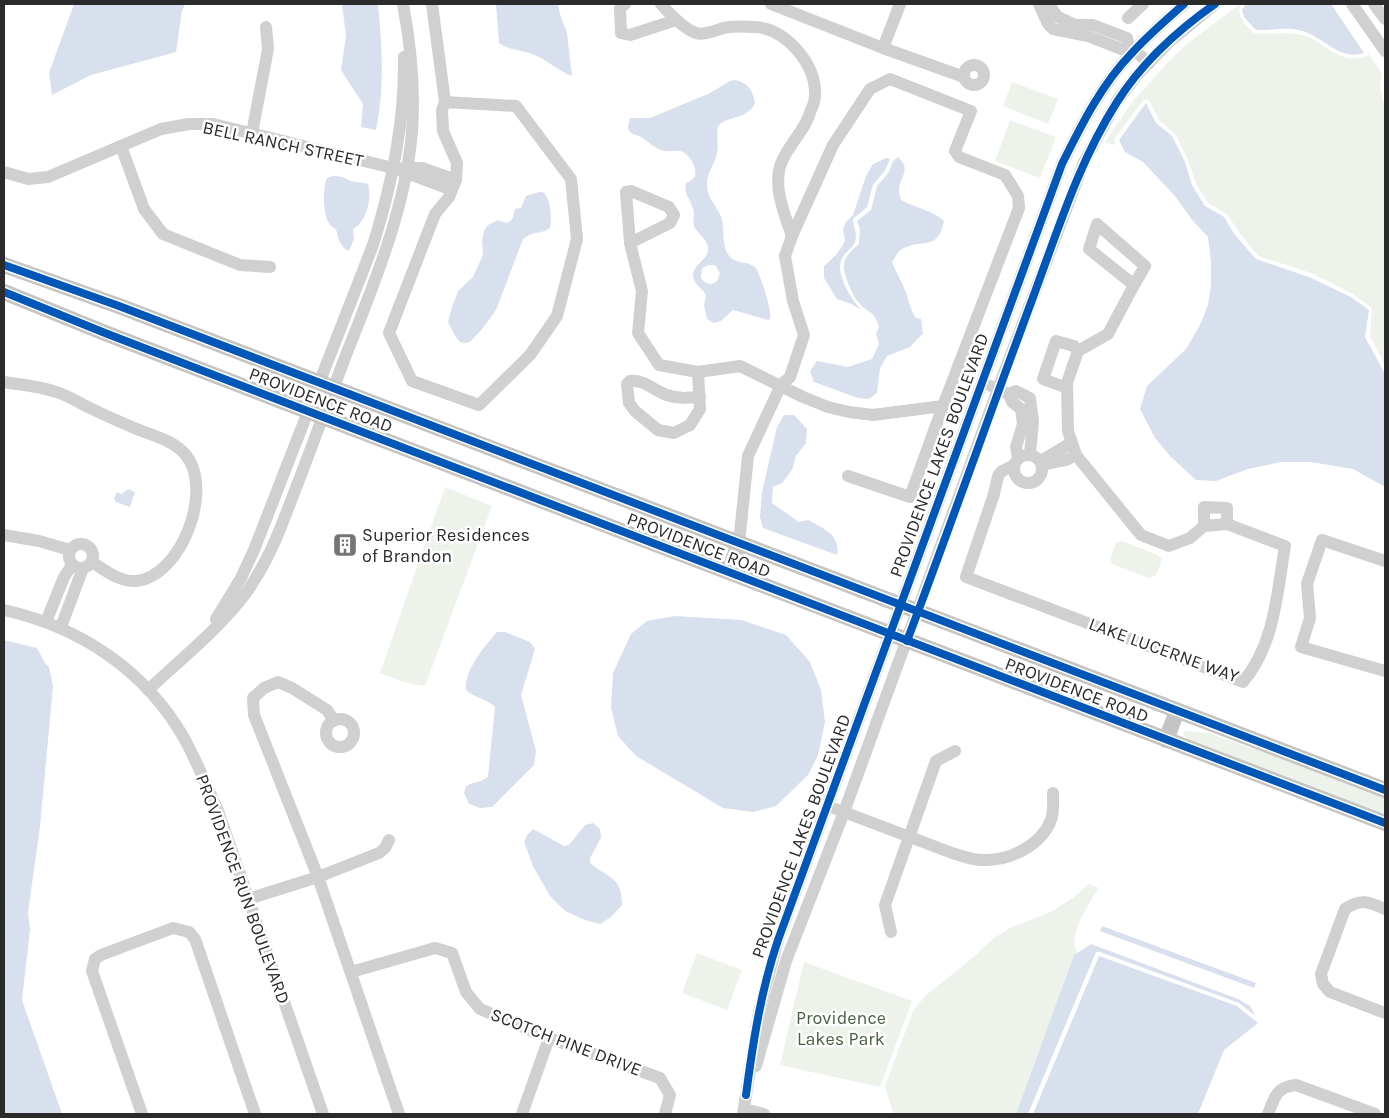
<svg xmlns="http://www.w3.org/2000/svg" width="1389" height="1118" font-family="Karla,sans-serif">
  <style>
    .green { fill: #edf2eb }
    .water { fill: #d8e0ee; fill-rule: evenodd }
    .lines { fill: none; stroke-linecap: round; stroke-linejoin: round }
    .minor { stroke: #d0d0d0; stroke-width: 12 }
    .major { stroke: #c4c4c4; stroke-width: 16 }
    .cycleway-casing { stroke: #fff; stroke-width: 11 }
    .cycleway { stroke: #0057b8; stroke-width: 8 }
    .labels { text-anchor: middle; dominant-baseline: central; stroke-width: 5; stroke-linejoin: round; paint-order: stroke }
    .street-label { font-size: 18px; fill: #2b2b2b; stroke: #fff }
    .poi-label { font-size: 18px; fill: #2b2b2b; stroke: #fff; text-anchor: start }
    .park-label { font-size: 18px; fill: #46623e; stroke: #fff }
  </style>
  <rect width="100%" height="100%" fill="#fff"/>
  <!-- green -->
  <g class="green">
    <path d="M1240 4C1237 16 1244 24 1254 33 1270 35 1286 31 1302 35 1327 42 1338 66 1367 56L1368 53 1382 74 1380 85 1383 101 1385 103V365L1370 336 1372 308 1353 294 1311 273 1258 256 1239 232 1227 214 1208 203 1196 184 1188 160 1176 135 1159 120 1149 100 1144 99 1115 138V143L1114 145 1105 142 1133 101 1170 60 1188 43Z"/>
    <path d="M1012 82 1058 99 1048 124 1003 106Z"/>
    <path d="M1010 120 1056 137 1040 178 995 161Z"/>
    <path d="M445 487 492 506 425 686 407 683 380 673Z"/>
    <path d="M1122 541 1158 555 1162 560 1156 575 1149 578 1112 564 1110 558 1116 543Z"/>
    <path d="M1185 731 1209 733 1249 748 1268 750 1385 795V818L1188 739 1183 734Z"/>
    <path d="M1089 884 1099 888C1090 902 1067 935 1077 952L1074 955 1016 1114H895L892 1110 885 1086 913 1011 925 996 970 960 994 938 1010 928 1053 911 1075 896Z"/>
    <path d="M697 953 742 970 727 1010 682 993Z"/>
    <path d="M804 962 912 1001 880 1087 780 1065Z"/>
  </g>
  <!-- water -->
  <g class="water">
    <path d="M74 4H185L182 11 176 52 91 75 52 95 49 73Z"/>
    <path d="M342 4H378C382 46 385 88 376 130L361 127 363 104 341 70 346 36Z"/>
    <path d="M496 4H558L560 14 567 33 572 76C556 70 546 58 529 53 519 49 508 50 499 43Z"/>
    <path d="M1246 4H1331L1364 53C1339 61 1325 38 1303 31 1287 26 1271 31 1256 30L1244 17 1242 10Z"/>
    <path d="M735 80C748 82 754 92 755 104 744 121 729 115 718 126 716 135 719 144 717 153 715 164 706 174 707 186 707 198 717 206 721 217 726 230 720 247 731 258 738 264 749 261 756 268 761 278 772 308 770 319L768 320 733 310 721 321 714 323 707 319 704 305 706 295C703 289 697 287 694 280 688 265 710 261 708 247 706 238 699 235 695 228 692 222 694 219 694 213 693 202 683 195 686 183 689 181 693 180 695 176 697 167 689 153 680 151 675 150 669 152 664 151 655 149 649 142 641 137 638 135 633 135 630 132 626 128 629 123 630 118H650L710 93 730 81ZM708 265H715L720 273 717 281C711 286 705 284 701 278L702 268Z"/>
    <path d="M1146 103 1156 123 1172 136 1185 162 1192 185 1205 206 1224 217 1235 235 1256 259 1309 277 1351 297 1369 310 1365 337 1385 374V487L1353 469 1311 462H1281L1248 469 1216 481 1196 480 1171 457 1155 438 1140 409 1147 386 1186 349 1200 325 1208 305 1211 285V261L1208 237 1193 221 1175 196 1143 162 1125 152 1119 140Z"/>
    <path d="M898 157C913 171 898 177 899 192 899 195 901 197 901 200 916 208 932 210 944 221 938 252 922 238 902 249 898 251 895 258 892 262 895 271 901 279 904 288 909 298 909 308 916 318L921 319 923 333 910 347 887 356 880 368 877 393 869 399 858 398 814 382 810 371 817 361 848 367 872 359 879 344 876 334 879 327C873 309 870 315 859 303 853 297 842 272 844 263 846 255 853 249 859 244L860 229 857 221 871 210 877 186 889 172 893 161Z"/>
    <path d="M886 158 890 159 885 170 873 185 867 207 853 219C853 226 858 234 855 242 852 249 844 252 841 261 836 274 852 302 862 310L849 303 837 299 824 278V266L836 255 843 245 845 240 843 229 846 222 853 215 866 176 873 164Z"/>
    <path d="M333 176C346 176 345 180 355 182 360 183 363 182 368 184 372 198 367 222 353 229L354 239 349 251C340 248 338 238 336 229 334 228 332 227 330 225 323 216 322 188 327 178Z"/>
    <path d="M539 192H543C551 199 552 218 550 228 543 234 532 231 523 239L496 310 483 328 470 342 465 343 460 342 455 336 448 322 452 307 458 291 473 277 483 255 482 240 484 231 488 225 498 220 507 223C514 220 513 216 515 209L521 208 526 196Z"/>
    <path d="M784 415H794L807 429 806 443 796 456 792 470 782 483 773 487 772 503 799 522 808 520C823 528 841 535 837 555L763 528 760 517 762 492 777 427Z"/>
    <path d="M128 489 135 492 130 507 116 502 114 498 117 492 122 494Z"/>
    <path d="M675 616 741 620 786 635 810 662 821 690 825 722 818 755 808 775 776 806 753 812 723 808 636 756 618 736 611 708 613 673 631 634 647 621Z"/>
    <path d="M497 632H505L530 642 535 649 521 695 536 751 534 765 492 807 480 808 469 804 464 793 466 786C473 782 484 782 488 776L495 707C487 699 475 698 466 690 464 670 485 646 497 632Z"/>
    <path d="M4 640 37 648 45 663 49 667 53 686 40 827 28 912 30 930 22 1000 62 1114H4Z"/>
    <path d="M593 823 600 829 601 838 590 858V863C609 879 622 876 622 905L611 917 600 924 585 920 565 911 550 896 533 866 524 842 527 835 533 829 564 846 569 845 585 825Z"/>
    <path d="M1102 926 1256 983 1254 988 1100 931Z"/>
    <path d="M1091 944 1238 999 1250 1006 1256 1016 1239 1003 1100 952H1096L1028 1114H1016L1074 955Z"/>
    <path d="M1099 956 1237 1006 1258 1023 1224 1050 1198 1114H1033Z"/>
  </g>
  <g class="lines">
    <!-- minor -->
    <g class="minor">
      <path d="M432 4 445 102"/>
      <path d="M625 4 620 8 621 33 630 35 676 20"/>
      <path d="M661 4C669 13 684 29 696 33 706 36 719 28 729 27 737 26 747 27 756 27 787 30 816 64 815 95 815 100 813 106 811 110 806 129 791 142 783 159 771 182 784 213 792 236"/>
      <path d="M771 4 883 48 900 4"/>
      <path d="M1039 4 1048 24 1053 29 1088 36 1121 49 1129 46"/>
      <path d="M1050 4 1053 11 1058 17 1075 25H1093L1127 38 1129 46 1149 63"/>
      <path d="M1352 4 1385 51"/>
      <path d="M1374 4 1385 19"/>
      <path d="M1128 18 1143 4"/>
      <path d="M883 48 964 77"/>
      <circle cx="974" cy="75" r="10"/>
      <path d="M445 102 516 106 571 179 577 239 557 316 530 355 479 405 412 381 389 333 435 214 449 197 456 180 457 163 443 131 442 110Z"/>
      <path d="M252 133 268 49 266 27"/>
      <path d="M121 146 144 209 163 234 240 265 270 267"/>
      <path d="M403 168H422L456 180"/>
      <path d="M4 172 28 179 48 177 161 129 189 124H213L393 168 452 190"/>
      <path d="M630 243 670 223 674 215 669 207 631 191 626 192 630 243 642 291 638 333 659 365 698 372 740 366 803 397 828 407 849 412 873 415 943 406 1019 208 1018 196 1005 175 959 157 955 151 971 111 890 79 870 89 833 145 792 236 785 256 793 301 804 335 790 377 781 385 748 456 739 543"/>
      <path d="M698 372 700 409 690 425 674 433 658 430 635 411 629 403 627 384 630 381C643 379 655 391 667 395 678 399 688 398 700 397"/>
      <path d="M4 382C21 385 39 386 56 392 68 395 79 403 90 408 104 415 118 421 132 427 150 435 172 439 185 454 215 489 181 577 136 581 119 582 105 570 92 562"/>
      <path d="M991 386 1009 394 1012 402 1021 409 1023 424 1016 447 1018 458"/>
      <path d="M1067 388 1043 379 1056 341 1074 346 1078 351"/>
      <path d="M1009 394 1016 391 1030 398 1033 422 1030 454"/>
      <circle cx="1028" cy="469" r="14"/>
      <path d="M1041 461 1071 443"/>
      <path d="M1014 465 1002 471 998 476 994 494 966 577 1243 682C1275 644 1277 593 1285 546L1227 524 1204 526 1190 538 1169 546 1141 535 1076 455 1068 431 1067 383 1078 351 1108 334 1134 285 1089 249 1097 224 1145 266 1134 285"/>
      <path d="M1042 465 1066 460 1076 455"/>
      <path d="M848 476 910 497 943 406"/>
      <path d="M1204 526V507L1227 508V524"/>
      <path d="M4 535 39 541 70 550"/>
      <circle cx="81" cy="556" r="12"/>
      <path d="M1385 561 1322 540 1307 584 1310 618 1301 647 1385 671"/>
      <path d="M4 610C80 627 145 670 184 738 197 762 207 786 218 811L323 1114"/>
      <path d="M216 619 241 578 254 550 373 245C392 185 405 121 404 57"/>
      <path d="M46 622 64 577 72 565"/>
      <path d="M61 627 83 568"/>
      <path d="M148 690C179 661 221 627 246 593 260 573 271 552 280 529 302 474 322 418 343 363 372 288 405 213 412 132 415 89 411 46 403 4"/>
      <circle cx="340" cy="733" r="14"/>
      <path d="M334 721 327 710 292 688 278 682 264 688 253 698 254 715 318 877 399 1114"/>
      <path d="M836 809 952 853C962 856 972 860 983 860 1009 861 1041 846 1051 820 1054 813 1053 801 1053 793"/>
      <path d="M248 899 318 877 379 853 385 848 389 840"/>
      <path d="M1385 909C1369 902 1361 898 1345 909L1321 974 1323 984 1330 992 1385 1013"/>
      <path d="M891 932 885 905 936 761 955 751"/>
      <path d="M351 972 435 948 452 953 466 992 480 1009 549 1038 660 1078 670 1095 665 1114"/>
      <path d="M756 1066 786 961 844 812 998 389 1084 162 1117 101 1137 75 1170 41 1215 4"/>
      <path d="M744 1109 764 1114"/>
      <path d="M142 1114 92 971 95 959 101 955 173 928 189 932 195 939 255 1114"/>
      <path d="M522 1114 549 1038"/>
      <path d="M743 1114 759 1012 778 940 1062 164C1081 126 1101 85 1131 54 1147 36 1166 20 1184 4"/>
      <path d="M1268 1114C1275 1097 1276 1087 1296 1085L1375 1114"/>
    </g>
    <!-- major -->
    <g class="major">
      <path d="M4 265 119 306 1385 790"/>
      <path d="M4 292 105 333 284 402 1385 823"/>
      <path d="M729 572 739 543"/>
      <path d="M1166 740 1177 711"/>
    </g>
    <defs>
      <g id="cycleway">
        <path d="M4 265 119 306 1385 790"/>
        <path d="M4 292 105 333 284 402 1385 823"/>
        <path d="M907 641C950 527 990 413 1032 300 1057 233 1078 163 1117 102 1141 64 1178 30 1215 4"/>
        <path d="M746 1095C753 1042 761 990 778 940L1062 164C1081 126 1101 85 1131 54 1147 36 1166 20 1184 4"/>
      </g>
    </defs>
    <!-- cycleway casing -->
    <use href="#cycleway" class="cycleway-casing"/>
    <!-- cycleway -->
    <use href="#cycleway" class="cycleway"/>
  </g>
  <!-- icons -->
  <defs>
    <symbol id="building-square" viewBox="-11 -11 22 22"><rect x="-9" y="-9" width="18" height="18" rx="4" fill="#757575" stroke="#fff"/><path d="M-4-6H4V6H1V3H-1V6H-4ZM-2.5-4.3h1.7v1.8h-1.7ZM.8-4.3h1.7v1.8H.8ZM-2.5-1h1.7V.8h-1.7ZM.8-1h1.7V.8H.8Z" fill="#fff"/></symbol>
  </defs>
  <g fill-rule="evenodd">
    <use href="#building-square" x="331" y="531" width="28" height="28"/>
  </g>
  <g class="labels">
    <!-- street labels -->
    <g class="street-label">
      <text transform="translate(283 144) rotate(12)">BELL RANCH STREET</text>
      <text transform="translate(321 400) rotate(21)">PROVIDENCE ROAD</text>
      <text transform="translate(939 455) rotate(-70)">PROVIDENCE LAKES BOULEVARD</text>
      <text transform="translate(699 545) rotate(21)">PROVIDENCE ROAD</text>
      <text transform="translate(1164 650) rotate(20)">LAKE LUCERNE WAY</text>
      <text transform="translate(1077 690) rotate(21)">PROVIDENCE ROAD</text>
      <text transform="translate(801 836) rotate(-70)">PROVIDENCE LAKES BOULEVARD</text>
      <text transform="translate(243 889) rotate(70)">PROVIDENCE RUN BOULEVARD</text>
      <text transform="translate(566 1042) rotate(21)">SCOTCH PINE DRIVE</text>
    </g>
    <!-- poi labels -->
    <g class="poi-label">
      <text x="362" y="535">Superior Residences<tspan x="362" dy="21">of Brandon</tspan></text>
    </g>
    <!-- park labels -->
    <g class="park-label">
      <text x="841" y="1018">Providence<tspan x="841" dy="21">Lakes Park</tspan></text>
    </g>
  </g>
  <!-- border -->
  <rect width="1389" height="1118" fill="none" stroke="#2b2b2b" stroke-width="10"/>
</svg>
